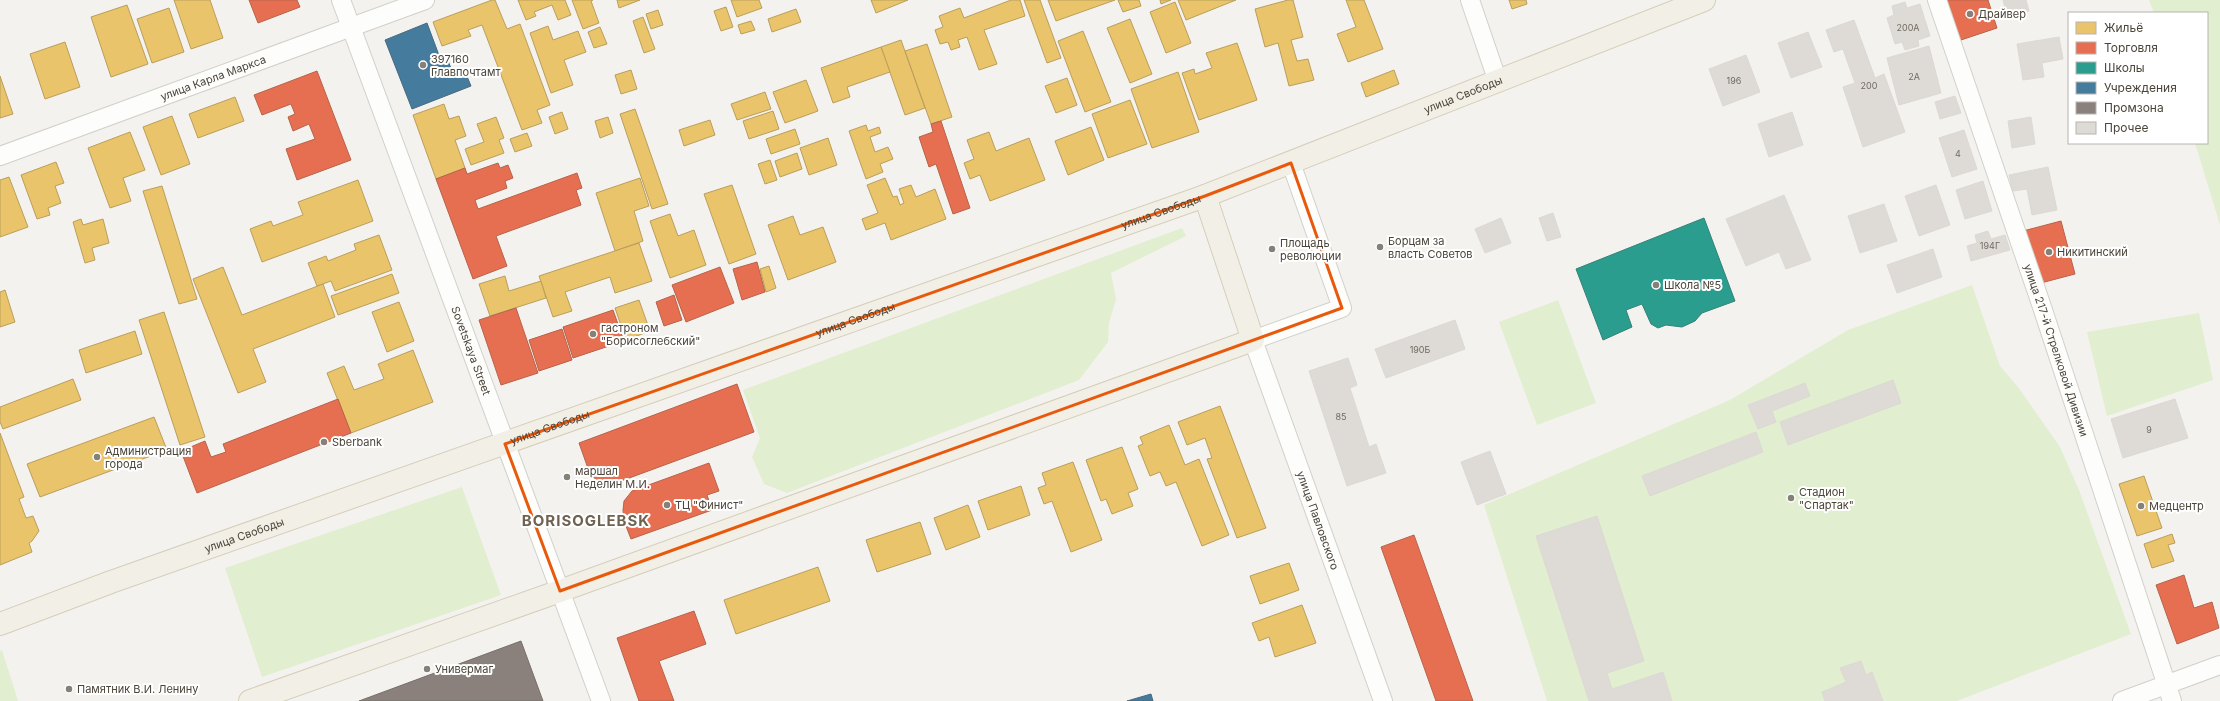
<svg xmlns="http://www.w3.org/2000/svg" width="2220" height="701" font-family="Inter,sans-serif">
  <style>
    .green { fill: #e1eecf }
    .homes { fill: #e9c46a; stroke: #ba9e5b }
    .shops { fill: #e76f51; stroke: #b8624a }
    .schools { fill: #2a9d8f; stroke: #348275 }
    .public { fill: #457b9d; stroke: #476a7f }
    .industry { fill: #8a817c; stroke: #776f68 }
    .building { fill: #dedbd6; stroke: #dcd9d4 }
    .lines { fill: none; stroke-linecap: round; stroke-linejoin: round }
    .minor-casing { stroke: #d2d0cb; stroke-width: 20 }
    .major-casing { stroke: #d6cebb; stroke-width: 24 }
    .minor { stroke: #fdfdfc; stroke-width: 18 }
    .major { stroke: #f2efe6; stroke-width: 22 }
    .marked { fill: none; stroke: #e8590c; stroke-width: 3; stroke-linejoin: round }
    .poi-dot { fill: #868178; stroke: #fff; stroke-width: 1.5 }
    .labels { text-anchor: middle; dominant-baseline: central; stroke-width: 4; stroke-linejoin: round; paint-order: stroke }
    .number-label { font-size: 9px; fill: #706a61 }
    .poi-label { font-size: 11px; fill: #4b4439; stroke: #fff; text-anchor: start }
    .street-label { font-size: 11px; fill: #4b4439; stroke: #fff }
    .district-label { font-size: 15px; font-weight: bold; letter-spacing: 1px; fill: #6e6250; stroke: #fff }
  </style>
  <rect width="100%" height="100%" fill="#f4f2ee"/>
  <!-- green -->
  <g class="green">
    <path d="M2149 0H2220V225L2195 143H2207V13H2154Z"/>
    <path d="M1182 228 1186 236 1111 273 1116 299 1109 323 1108 342 1079 380 787 493 764 484 752 457 760 438 743 390Z"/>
    <path d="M1972 285 2000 366 2018 387 2060 447 2079 490 2131 634 1957 701H1547L1484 505 1730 400 1848 330Z"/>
    <path d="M1558 300 1596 403 1537 425 1499 322Z"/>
    <path d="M2199 313 2213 380 2107 416 2087 332Z"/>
    <path d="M462 487 501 595 262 677 225 568Z"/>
    <path d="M2 650 18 701H0V651Z"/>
  </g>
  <!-- homes -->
  <g class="homes">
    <path d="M174 0H210L223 38 191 49Z"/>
    <path d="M492 0H495L507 29 520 24 550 105 537 110 542 123 522 130 482 25 468 30 471 36 442 46 433 22Z"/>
    <path d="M518 0H565L571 15 558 20 552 5 534 12 536 16 526 20Z"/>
    <path d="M572 0H593L591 1 599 23 583 29Z"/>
    <path d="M617 0H640L619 8Z"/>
    <path d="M731 0H759L762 8 737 17Z"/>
    <path d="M871 0H908L876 13Z"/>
    <path d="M1011 0H1020L1025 16 984 30 997 64 979 70 967 37 958 40 960 47 951 50 948 42 940 44 935 30 943 27 939 16 960 8 964 18Z"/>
    <path d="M1024 0H1040L1061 58 1047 63Z"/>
    <path d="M1048 0H1115L1056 21Z"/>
    <path d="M1118 0H1139L1141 6 1123 12Z"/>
    <path d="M1160 0H1171L1161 4Z"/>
    <path d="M1178 0H1236L1186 20Z"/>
    <path d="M1288 0H1293L1303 37 1291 40 1297 61 1308 59 1314 80 1289 86 1278 43 1265 47 1255 9Z"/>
    <path d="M1346 0H1364L1383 49 1348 62 1337 34 1356 27Z"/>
    <path d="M1509 0H1526L1527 4 1512 9Z"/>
    <path d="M1175 2 1191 43 1166 53 1150 12Z"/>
    <path d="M127 5 148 64 111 77 91 17Z"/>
    <path d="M726 7 733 27 721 31 714 11Z"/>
    <path d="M169 8 184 52 152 63 137 19Z"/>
    <path d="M796 9 801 22 772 32 768 19Z"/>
    <path d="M658 10 663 25 651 29 646 14Z"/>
    <path d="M643 17 655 49 644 53 633 21Z"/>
    <path d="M1130 19 1152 74 1130 83 1107 28Z"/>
    <path d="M751 21 755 30 741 34 738 25Z"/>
    <path d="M548 26 553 40 578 31 586 52 564 60 573 85 551 93 530 33Z"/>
    <path d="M600 27 607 44 594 48 588 32Z"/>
    <path d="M1083 31 1111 102 1085 112 1058 41Z"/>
    <path d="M901 40 925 108 905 115 881 47Z"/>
    <path d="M65 42 80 87 45 99 30 54Z"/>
    <path d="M1237 43 1257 100 1199 120 1182 73 1194 69 1195 74 1212 68 1206 53Z"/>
    <path d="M927 44 952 117 931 124 905 51Z"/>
    <path d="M881 47 890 72 847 87 850 97 833 103 821 68Z"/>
    <path d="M631 70 637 89 621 94 615 75Z"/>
    <path d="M1394 70 1399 84 1366 97 1361 83Z"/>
    <path d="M1178 72 1199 132 1152 148 1131 89Z"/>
    <path d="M0 76 13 114 0 118Z"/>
    <path d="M1067 78 1077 105 1056 113 1045 86Z"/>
    <path d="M806 80 818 111 785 123 773 92Z"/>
    <path d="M765 92 771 109 737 120 731 104Z"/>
    <path d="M235 97 244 121 198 138 189 114Z"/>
    <path d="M1130 100 1147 144 1108 158 1092 114Z"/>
    <path d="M444 104 449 119 459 116 466 136 455 140 465 168 436 179 413 115Z"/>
    <path d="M635 109 668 204 652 209 620 114Z"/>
    <path d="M773 111 779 129 749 139 743 121Z"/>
    <path d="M562 112 568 129 555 134 549 117Z"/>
    <path d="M172 116 190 164 161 175 143 127Z"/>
    <path d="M496 117 504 138 499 140 504 153 471 165 465 149 484 142 477 124Z"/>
    <path d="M608 117 613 133 600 138 595 121Z"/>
    <path d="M710 120 715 135 684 146 679 130Z"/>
    <path d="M866 125 868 131 879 127 881 133 870 137 875 152 888 147 893 159 880 164 883 172 866 179 849 131Z"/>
    <path d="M1091 127 1104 160 1068 175 1055 141Z"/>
    <path d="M795 129 800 144 771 154 766 139Z"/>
    <path d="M130 132 145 170 123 178 131 201 110 208 88 148Z"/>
    <path d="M989 132 996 151 1029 138 1045 180 990 201 980 175 970 179 964 163 974 159 967 140Z"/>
    <path d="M527 133 532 146 515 152 510 139Z"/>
    <path d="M828 138 837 165 809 175 800 148Z"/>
    <path d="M797 153 802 169 780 177 775 161Z"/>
    <path d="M770 160 777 180 765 184 758 164Z"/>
    <path d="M56 162 64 183 55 186 61 203 48 208 50 215 37 219 21 175Z"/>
    <path d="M9 177 28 227 0 237V180Z"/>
    <path d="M640 178 649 206 634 211 643 241 615 251 596 193Z"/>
    <path d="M885 178 893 197 897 196 900 205 904 203 899 189 911 185 916 197 935 189 946 219 891 240 885 223 866 230 862 219 878 213 867 185Z"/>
    <path d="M358 180 373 221 262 262 250 229 271 221 273 226 303 215 298 202Z"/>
    <path d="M732 185 756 254 729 264 704 194Z"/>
    <path d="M162 186 197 299 179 304 143 191Z"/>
    <path d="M670 214 678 236 694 230 706 265 670 278 650 221Z"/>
    <path d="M793 216 800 235 823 227 836 262 788 280 768 225Z"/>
    <path d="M81 219 83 225 103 219 109 243 92 248 95 260 85 263 73 222Z"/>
    <path d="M379 235 392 270 335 291 331 281 317 286 308 263 326 256 328 261 356 250 354 244Z"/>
    <path d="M639 243 652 281 615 293 610 277 565 292 572 311 553 317 539 276Z"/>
    <path d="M769 266 776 288 766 292 760 269Z"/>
    <path d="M223 267 242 315 323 284 335 317 253 349 266 382 238 393 193 279Z"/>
    <path d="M392 274 399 293 338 315 331 296Z"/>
    <path d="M505 276 509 291 541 281 546 298 490 316 479 284Z"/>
    <path d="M5 290 15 322 0 327V292Z"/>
    <path d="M639 300 650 331 626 340 615 308Z"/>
    <path d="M399 302 414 341 387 352 372 312Z"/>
    <path d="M164 312 205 437 180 445 139 320Z"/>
    <path d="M135 331 142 354 86 373 79 350Z"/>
    <path d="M413 350 433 402 351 433 327 373 344 366 354 390 384 379 378 364Z"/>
    <path d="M73 379 81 400 3 429 0 422V407Z"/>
    <path d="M1220 406 1266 528 1237 538 1207 459 1212 458 1205 438 1187 445 1178 422Z"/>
    <path d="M154 417 167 450 40 497 27 464Z"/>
    <path d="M1169 425 1185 465 1199 459 1229 535 1202 546 1176 482 1166 486 1160 472 1150 476 1138 446 1143 444 1140 437Z"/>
    <path d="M0 433 24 497 19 499 26 518 33 516 39 531 32 541 29 543 32 552 0 565Z"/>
    <path d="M1122 447 1138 489 1128 493 1133 506 1112 514 1106 499 1101 501 1086 460Z"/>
    <path d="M1073 462 1102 540 1071 552 1052 501 1044 504 1038 488 1046 485 1042 473Z"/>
    <path d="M2144 476 2162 528 2137 536 2119 484Z"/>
    <path d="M1021 486 1030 515 988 530 978 501Z"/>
    <path d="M968 505 980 537 946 550 934 518Z"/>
    <path d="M920 522 931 554 877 572 866 540Z"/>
    <path d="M2172 534 2175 543 2168 545 2174 561 2152 568 2144 544Z"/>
    <path d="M1289 563 1299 590 1260 604 1250 576Z"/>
    <path d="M818 567 830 601 736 634 724 600Z"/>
    <path d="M1302 605 1316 643 1275 657 1269 637 1259 641 1252 623Z"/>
  </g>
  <!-- shops -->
  <g class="shops">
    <path d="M249 0H297L300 7 258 23Z"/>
    <path d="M1944 0H1988L1997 28 1958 41Z"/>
    <path d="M317 71 351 160 297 180 286 149 315 139 309 124 293 131 288 117 295 114 291 104 262 115 254 95Z"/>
    <path d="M941 121 970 208 953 214 936 164 929 167 919 137 933 132 931 124Z"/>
    <path d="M498 163 500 168 508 165 513 178 505 181 507 188 475 200 478 209 577 173 582 188 576 190 581 205 496 236 507 266 473 279 436 179 465 168 467 174Z"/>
    <path d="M2061 221 2075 274 2037 284 2023 231Z"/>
    <path d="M757 262 765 292 742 300 733 269Z"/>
    <path d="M720 267 734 303 686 322 672 285Z"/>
    <path d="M674 295 682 320 664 326 656 302Z"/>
    <path d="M516 308 538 373 501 385 479 320Z"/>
    <path d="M613 310 624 341 573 358 563 327Z"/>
    <path d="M562 329 572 360 539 371 529 340Z"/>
    <path d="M737 384 754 432 613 484 600 483 590 474 579 443Z"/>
    <path d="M338 399 351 433 197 493 181 451 205 441 211 457 226 452 223 444Z"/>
    <path d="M709 463 719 491 707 495 712 510 631 539 624 521 623 510 624 501 632 491Z"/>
    <path d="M1414 535 1473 701H1436L1381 547Z"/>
    <path d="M2184 575 2194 608 2212 602 2219 628 2177 644 2156 585Z"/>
    <path d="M694 611 706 644 659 661 674 701H639L617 638Z"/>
  </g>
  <!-- schools -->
  <path class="schools" d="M1704 218 1735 301 1702 313 1695 321 1682 327 1666 325 1658 328 1651 324 1642 304 1626 310 1632 327 1603 340 1576 269Z"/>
  <!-- public -->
  <g class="public">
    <path d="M427 23 440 58 446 56 455 78 466 74 471 86 412 109 385 40Z"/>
    <path d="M1151 694 1153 701H1127Z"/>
  </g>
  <!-- industry -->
  <path class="industry" d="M521 641 543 701H359Z"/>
  <!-- building -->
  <g class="building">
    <path d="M2003 0H2026L2029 11 2007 16Z"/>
    <path d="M1905 2 1907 8 1920 4 1930 36 1918 40 1919 46 1905 50 1902 42 1895 44 1887 18 1894 15 1892 6Z"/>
    <path d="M1854 20 1875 78 1884 74 1905 132 1863 147 1843 87 1855 83 1843 49 1834 52 1826 30Z"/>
    <path d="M1808 32 1822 67 1791 78 1778 43Z"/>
    <path d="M2059 37 2063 59 2042 63 2044 77 2023 80 2017 44Z"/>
    <path d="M1929 46 1941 93 1899 105 1887 58Z"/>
    <path d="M1746 55 1760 92 1723 106 1709 69Z"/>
    <path d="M1955 96 1961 113 1940 119 1935 102Z"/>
    <path d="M1792 112 1803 145 1769 157 1758 124Z"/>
    <path d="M2031 117 2035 144 2012 148 2008 121Z"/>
    <path d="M1964 130 1977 169 1952 177 1939 138Z"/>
    <path d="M2048 167 2057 210 2032 215 2027 189 2013 191 2009 175Z"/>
    <path d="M1983 181 1992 211 1965 219 1956 190Z"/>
    <path d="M1936 185 1950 225 1919 236 1905 196Z"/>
    <path d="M1784 195 1811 260 1786 269 1779 252 1746 266 1726 219Z"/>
    <path d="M1884 204 1897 241 1860 253 1848 216Z"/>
    <path d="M1553 213 1561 237 1547 241 1539 218Z"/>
    <path d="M1501 218 1511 243 1485 253 1475 229Z"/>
    <path d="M1988 231 1991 239 2005 235 2010 250 1971 261 1967 246 1977 243 1975 235Z"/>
    <path d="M1933 249 1942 277 1897 293 1887 265Z"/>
    <path d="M1455 320 1465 349 1386 378 1375 349Z"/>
    <path d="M1348 358 1357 385 1350 388 1369 447 1376 444 1386 473 1347 486 1309 371Z"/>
    <path d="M1893 380 1901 403 1788 445 1780 422Z"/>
    <path d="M1805 383 1810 396 1772 411 1776 422 1758 429 1748 405Z"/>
    <path d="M2175 399 2188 438 2123 458 2111 419Z"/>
    <path d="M1756 432 1763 452 1650 496 1642 476Z"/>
    <path d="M1490 451 1506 494 1477 505 1461 462Z"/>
    <path d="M1597 516 1644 661 1607 673 1612 689 1663 672 1672 701H1589L1536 536Z"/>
    <path d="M1861 661 1866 675 1872 672 1883 701H1825L1822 692 1846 682 1840 668Z"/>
  </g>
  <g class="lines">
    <defs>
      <g id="minor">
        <path id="s1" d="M341 0 601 701"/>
        <path d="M1470 0 1498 82"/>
        <path id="s2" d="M1937 0 2041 304 2172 701"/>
        <path id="s3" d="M0 156 425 0"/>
        <path id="s4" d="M1291 163 1342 308 1253 340 1383 701"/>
        <path d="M2122 701 2220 665"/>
      </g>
      <g id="major">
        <path id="s5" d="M0 624 111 582 1205 196 1704 0"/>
        <path d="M250 701 560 591 1253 340 1205 196"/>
      </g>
    </defs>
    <!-- minor casing -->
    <use href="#minor" class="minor-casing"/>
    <!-- major casing -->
    <use href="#major" class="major-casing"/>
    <!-- minor -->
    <use href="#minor" class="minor"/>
    <!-- major -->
    <use href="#major" class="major"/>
  </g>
  <!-- marked area -->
  <path class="marked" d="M1291 163 1342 308 560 591 505 444 1205 196Z"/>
  <!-- markers -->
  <g class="poi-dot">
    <circle cx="1970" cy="14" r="4"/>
    <circle cx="423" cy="65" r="4"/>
    <circle cx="1380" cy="247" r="4"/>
    <circle cx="1272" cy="249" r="4"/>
    <circle cx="2049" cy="252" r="4"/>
    <circle cx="1656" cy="285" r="4"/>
    <circle cx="593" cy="334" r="4"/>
    <circle cx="324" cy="442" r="4"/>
    <circle cx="97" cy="457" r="4"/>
    <circle cx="567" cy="477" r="4"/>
    <circle cx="1791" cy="498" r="4"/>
    <circle cx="667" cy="505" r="4"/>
    <circle cx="2141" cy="506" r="4"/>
    <circle cx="427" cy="669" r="4"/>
    <circle cx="69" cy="689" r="4"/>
  </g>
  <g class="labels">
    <!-- number labels -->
    <g class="number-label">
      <text x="1908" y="27">200А</text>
      <text x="1914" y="76">2А</text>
      <text x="1734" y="80">196</text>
      <text x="1869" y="85">200</text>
      <text x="1958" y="153">4</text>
      <text x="1990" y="245">194Г</text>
      <text x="1420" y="349">190Б</text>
      <text x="1341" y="416">85</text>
      <text x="2149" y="429">9</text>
    </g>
    <!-- poi labels -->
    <g class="poi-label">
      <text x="1978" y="14">Драйвер</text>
      <text x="431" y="59">397160<tspan x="431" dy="13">Главпочтамт</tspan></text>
      <text x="1388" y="241">Борцам за<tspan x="1388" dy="13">власть Советов</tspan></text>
      <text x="1280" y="243">Площадь<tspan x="1280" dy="13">революции</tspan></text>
      <text x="2057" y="252">Никитинский</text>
      <text x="1664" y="285">Школа №5</text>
      <text x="601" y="328">гастроном<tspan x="601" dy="13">"Борисоглебский"</tspan></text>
      <text x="332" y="442">Sberbank</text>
      <text x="105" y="451">Администрация<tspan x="105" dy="13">города</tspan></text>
      <text x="575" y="471">маршал<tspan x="575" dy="13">Неделин М.И.</tspan></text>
      <text x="1799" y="492">Стадион<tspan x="1799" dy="13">"Спартак"</tspan></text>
      <text x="675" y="505">ТЦ "Финист"</text>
      <text x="2149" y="506">Медцентр</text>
      <text x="435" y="669">Универмаг</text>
      <text x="77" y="689">Памятник В.И. Ленину</text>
    </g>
    <!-- street labels -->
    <g class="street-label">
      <text stroke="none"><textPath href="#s3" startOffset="227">улица Карла Маркса</textPath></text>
      <text stroke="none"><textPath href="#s5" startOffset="1556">улица Свободы</textPath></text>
      <text stroke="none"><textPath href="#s5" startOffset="1232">улица Свободы</textPath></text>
      <text stroke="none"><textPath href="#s5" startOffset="908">улица Свободы</textPath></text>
      <text stroke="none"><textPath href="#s1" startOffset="374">Sovetskaya Street</textPath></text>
      <text stroke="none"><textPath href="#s2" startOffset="370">улица 217-й Стрелковой Дивизии</textPath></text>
      <text stroke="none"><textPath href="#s5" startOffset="584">улица Свободы</textPath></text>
      <text stroke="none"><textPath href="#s4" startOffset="440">улица Павловского</textPath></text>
      <text stroke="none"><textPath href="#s5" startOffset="260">улица Свободы</textPath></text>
    </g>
    <!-- district labels -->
    <g class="district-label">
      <text x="586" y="520">BORISOGLEBSK</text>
    </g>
  </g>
  <!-- legend -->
  <rect x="2068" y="12" width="140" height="132" fill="#ffffff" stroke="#b7b4b0"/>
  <rect x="2076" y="22" width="20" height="12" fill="#e9c46a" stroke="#b7b4b0"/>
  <text x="2104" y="32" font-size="12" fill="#4b4439">Жильё</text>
  <rect x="2076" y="42" width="20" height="12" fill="#e76f51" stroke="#b7b4b0"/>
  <text x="2104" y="52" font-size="12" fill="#4b4439">Торговля</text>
  <rect x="2076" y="62" width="20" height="12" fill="#2a9d8f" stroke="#b7b4b0"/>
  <text x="2104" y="72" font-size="12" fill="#4b4439">Школы</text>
  <rect x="2076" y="82" width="20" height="12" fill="#457b9d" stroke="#b7b4b0"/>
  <text x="2104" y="92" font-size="12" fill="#4b4439">Учреждения</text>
  <rect x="2076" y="102" width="20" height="12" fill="#8a817c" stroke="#b7b4b0"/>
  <text x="2104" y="112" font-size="12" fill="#4b4439">Промзона</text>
  <rect x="2076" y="122" width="20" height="12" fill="#dedbd6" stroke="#b7b4b0"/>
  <text x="2104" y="132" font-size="12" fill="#4b4439">Прочее</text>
</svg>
